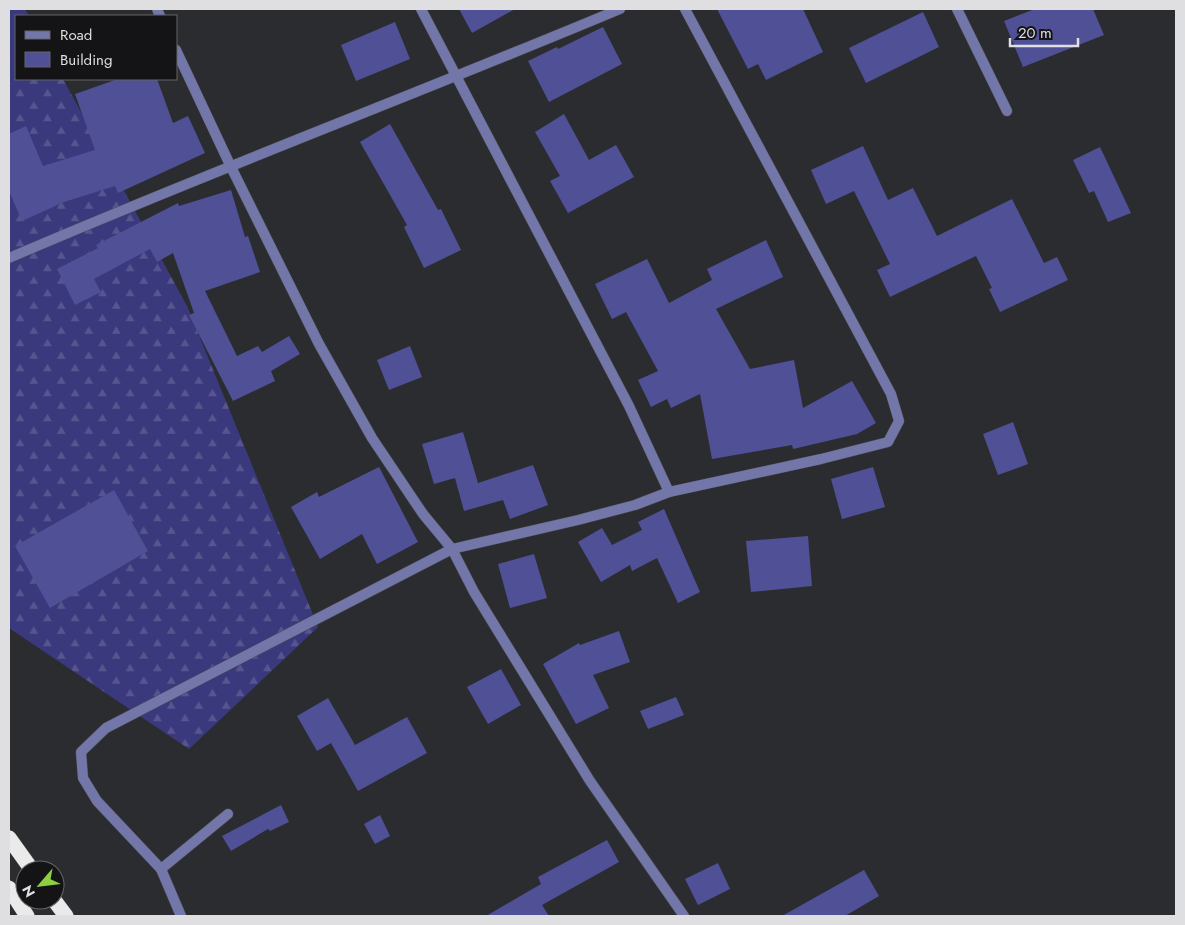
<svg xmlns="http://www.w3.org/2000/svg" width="1185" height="925" font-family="Jost,sans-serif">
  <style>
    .forest { fill: url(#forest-firs) }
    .building { fill: #505097 }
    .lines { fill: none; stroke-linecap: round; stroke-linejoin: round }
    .street-casing { stroke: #48494c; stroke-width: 11 }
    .highway-casing { stroke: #48494c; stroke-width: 16 }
    .street { stroke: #7376a9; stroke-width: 10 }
    .highway { stroke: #eaeaea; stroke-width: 15 }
  </style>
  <defs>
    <pattern id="forest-firs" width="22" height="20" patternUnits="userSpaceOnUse" patternTransform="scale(1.25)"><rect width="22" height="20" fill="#3b397d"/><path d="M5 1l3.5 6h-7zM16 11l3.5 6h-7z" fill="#57558f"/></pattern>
  </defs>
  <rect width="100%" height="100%" fill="#2b2c30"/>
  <!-- forest -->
  <path class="forest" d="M9 9H25L29 16H16V79H63L187 306 318 627 189 749 9 628Z"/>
  <!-- building -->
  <g class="building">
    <path d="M459 9H515L472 33Z"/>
    <path d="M717 9H803L823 52 766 80 758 64 748 69Z"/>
    <path d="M1035 9H1093L1104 35 1023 67 1004 21Z"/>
    <path d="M923 12 939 47 866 83 849 48Z"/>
    <path d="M395 22 410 59 356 81 341 45Z"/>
    <path d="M603 27 622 64 549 102 528 61 557 47 558 49Z"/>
    <path d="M118 79H157L173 123 188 116 205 153 118 193 115 186 64 202 22 221 9 191V134L26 126 43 166 95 150 75 94Z"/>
    <path d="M564 114 589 160 616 145 634 177 568 213 550 181 560 176 535 132Z"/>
    <path d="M390 124 438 210 441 209 461 250 424 268 404 227 407 225 360 142Z"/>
    <path d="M863 146 888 200 913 188 937 236 1012 199 1044 263 1057 257 1068 280 1000 312 989 289 992 288 976 256 890 297 877 270 890 264 854 191 826 204 811 170Z"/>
    <path d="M1100 147 1131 213 1108 222 1094 191 1089 193 1073 160Z"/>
    <path d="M231 190 245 237 248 236 260 272 205 291 237 356 258 346 262 352 289 336 300 354 271 371 275 381 233 401 189 315 194 313 173 253 157 262 150 249 94 279 101 292 75 305 57 269 98 248 96 245 178 203 179 206Z"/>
    <path d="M766 240 783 277 716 309 750 369 794 360 803 408 852 381 876 423 857 434 793 449 792 445 712 459 700 394 671 408 667 399 651 407 638 380 658 371 626 312 612 319 595 284 647 259 669 303 712 280 707 269Z"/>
    <path d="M410 346 422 377 389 390 377 360Z"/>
    <path d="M1013 422 1028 464 998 475 983 434Z"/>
    <path d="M463 432 478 483 533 465 548 505 510 519 503 500 464 511 455 478 434 484 422 444Z"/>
    <path d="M379 467 418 542 377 564 362 534 320 559 291 507 317 492 319 497Z"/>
    <path d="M873 467 885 507 842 519 831 479Z"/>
    <path d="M114 490 148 551 50 608 15 546Z"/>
    <path d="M664 509 700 592 678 603 657 558 632 571 630 565 601 582 578 542 602 528 612 545 642 530 638 522Z"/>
    <path d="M808 536 812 586 751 592 746 541Z"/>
    <path d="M534 554 547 598 510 608 498 564Z"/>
    <path d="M619 631 630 662 593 675 609 708 576 724 543 664 579 643 580 645Z"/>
    <path d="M501 669 521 705 488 724 467 687Z"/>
    <path d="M676 697 684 715 648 729 640 711Z"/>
    <path d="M328 698 355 745 407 717 427 753 358 791 331 743 317 751 297 716Z"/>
    <path d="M281 805 289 822 270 831 268 829 231 851 222 836Z"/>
    <path d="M380 815 390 836 375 844 364 824Z"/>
    <path d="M607 840 619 862 542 905 549 916H486L541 884 538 877Z"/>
    <path d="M718 863 730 889 698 905 685 879Z"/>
    <path d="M864 870 879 896 845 916H782Z"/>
  </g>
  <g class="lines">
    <defs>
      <g id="street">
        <path d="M157 9 160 16"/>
        <path d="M421 9 629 406 669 492"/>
        <path d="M957 9 1007 111"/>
        <path d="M176 50 231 167 319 344 372 438 423 514 452 549 474 592 590 781 684 916"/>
        <path d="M9 258C211 171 417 94 620 9"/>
        <path d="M161 869 97 801 83 778 81 752 106 728 452 549 578 520 635 505 669 492 821 459 888 442 899 421 891 394 685 9"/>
        <path d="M181 916 161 869 228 814"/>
      </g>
      <g id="highway">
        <path d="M9 838 32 870"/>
        <path d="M9 888 27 916"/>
        <path d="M54 900 66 916"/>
      </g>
    </defs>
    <!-- street casing -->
    <use href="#street" class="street-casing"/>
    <!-- highway casing -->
    <use href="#highway" class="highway-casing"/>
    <!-- street -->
    <use href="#street" class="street"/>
    <!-- highway -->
    <use href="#highway" class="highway"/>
  </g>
  <!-- border -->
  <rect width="1185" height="925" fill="none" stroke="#dfdfe2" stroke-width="20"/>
  <!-- legend -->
  <rect x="15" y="15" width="162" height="65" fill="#141416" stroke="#656568"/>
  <rect x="25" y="31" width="25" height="8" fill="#7376a9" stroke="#656568"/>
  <text x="60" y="40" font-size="15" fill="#dfdfe2">Road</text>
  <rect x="25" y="52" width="25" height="15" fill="#505097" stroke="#656568"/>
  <text x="60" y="65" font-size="15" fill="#dfdfe2">Building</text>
  <!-- north arrow -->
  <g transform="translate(40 885) rotate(242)"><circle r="24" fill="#141416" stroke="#656568"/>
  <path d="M0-4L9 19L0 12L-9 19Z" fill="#8dce44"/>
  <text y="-8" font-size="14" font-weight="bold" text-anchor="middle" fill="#dfdfe2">N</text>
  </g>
  <!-- scale -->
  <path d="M1010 38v8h68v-8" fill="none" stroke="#dfdfe2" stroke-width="2.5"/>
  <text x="1018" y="38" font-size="15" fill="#dfdfe2" stroke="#141416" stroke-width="4" paint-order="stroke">20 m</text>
</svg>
